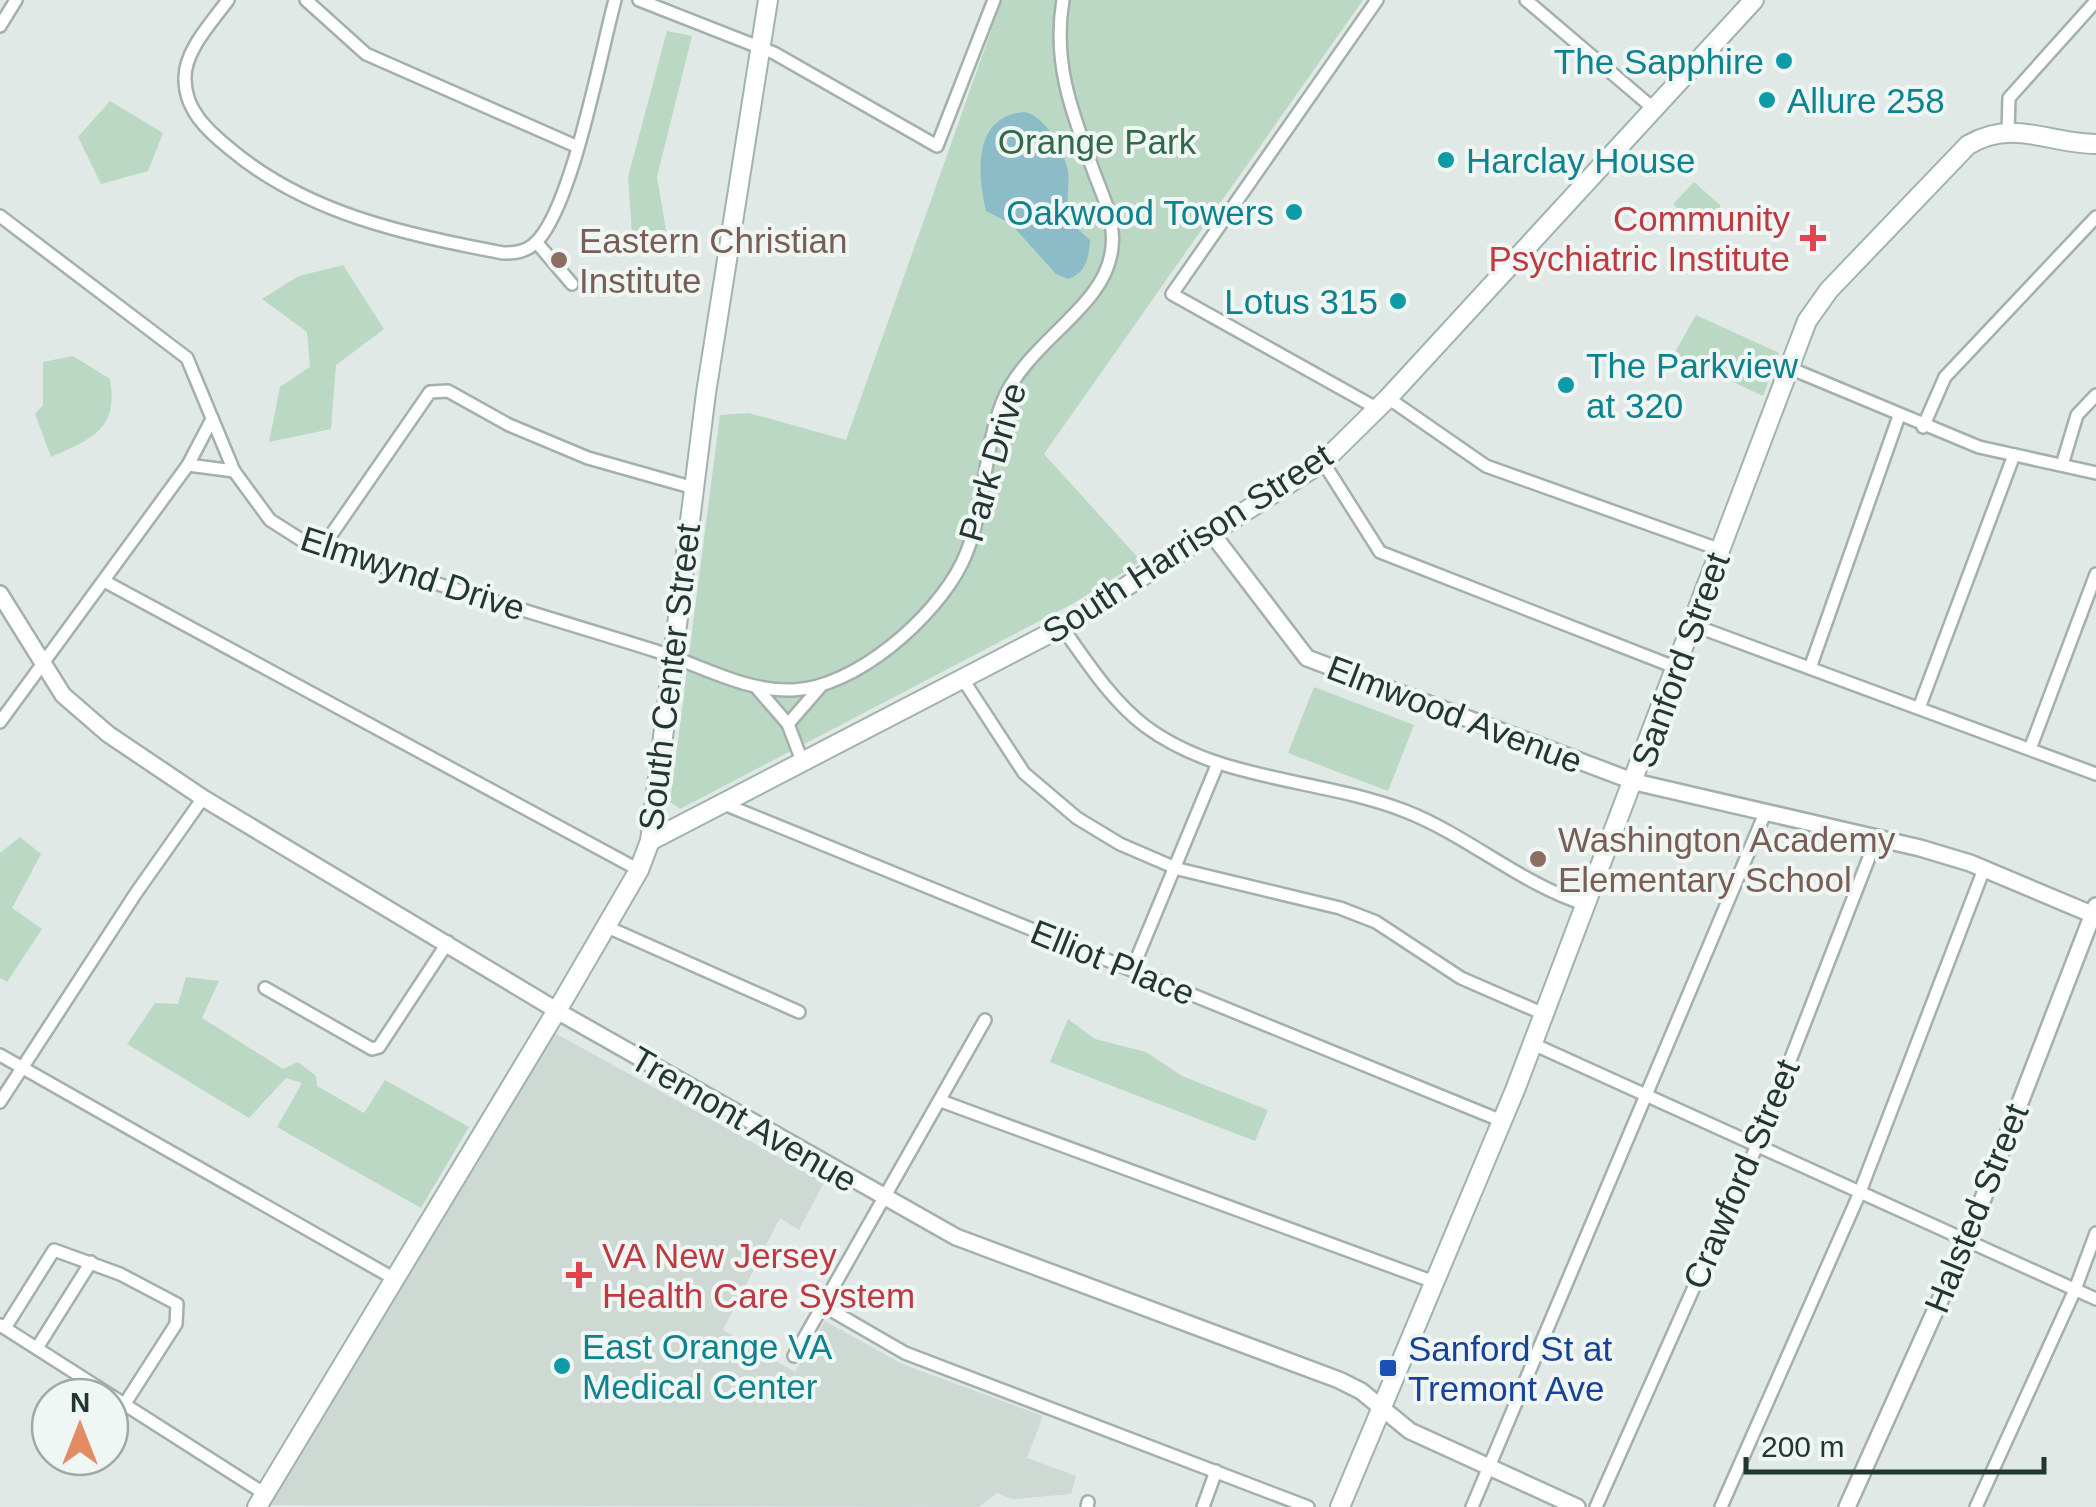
<svg xmlns="http://www.w3.org/2000/svg" width="2096" height="1507" font-family="Arial,sans-serif">
  <style>
    .built { fill: #ced9d4 }
    .green { fill: #bbd8c4 }
    .water { fill: #8dbcc9 }
    .lines { fill: none; stroke-linecap: round; stroke-linejoin: round }
    .minor-casing { stroke: #a3b0ac; stroke-width: 16 }
    .tertiary-casing { stroke: #a3b0ac; stroke-width: 20 }
    .secondary-casing { stroke: #a0b3ae; stroke-width: 22 }
    .minor { stroke: #fff; stroke-width: 11 }
    .tertiary { stroke: #fff; stroke-width: 15 }
    .secondary { stroke: #fff; stroke-width: 18 }
    .culture-dot { fill: #0f9aa8; stroke: #f0f6f3; stroke-width: 4 }
    .health-dot { fill: #e0444e; stroke: #f0f6f3; stroke-width: 4 }
    .education-dot { fill: #8d6e63; stroke: #f0f6f3; stroke-width: 4 }
    .transit-dot { fill: #1a4fb4; stroke: #f0f6f3; stroke-width: 4 }
    .labels { text-anchor: middle; dominant-baseline: central; stroke-width: 8; stroke-linejoin: round; paint-order: stroke }
    .culture-label { font-size: 35px; fill: #0d838f; stroke: #f0f6f3; text-anchor: start }
    .park-label { font-size: 35px; fill: #316a4a; stroke: #f0f6f3 }
    .health-label { font-size: 35px; fill: #be3a42; stroke: #f0f6f3; text-anchor: end }
    .education-label { font-size: 35px; fill: #785e54; stroke: #f0f6f3; text-anchor: start }
    .street-label { font-size: 35px; fill: #223733; stroke: #f0f6f3 }
    .transit-label { font-size: 35px; fill: #164399; stroke: #f0f6f3; text-anchor: start }
  </style>
  <rect width="100%" height="100%" fill="#e0e9e5"/>
  <!-- built -->
  <path class="built" d="M555 1033 824 1182 799 1230 780 1218 723 1330 795 1372 825 1321 902 1364 1043 1416 1027 1458 1076 1476 1071 1494 1012 1499 997 1493 979 1507 268 1505Z"/>
  <!-- green -->
  <g class="green">
    <path d="M1002 0H1363L1044 454 1141 561 1072 604 680 809 670 802 720 415 749 413 846 440Z"/>
    <path d="M667 31 692 36 657 177 668 242 633 248 628 177Z"/>
    <path d="M110 101 163 133 148 171 101 184 78 137Z"/>
    <path d="M1694 182 1721 206 1700 229 1673 204Z"/>
    <path d="M343 265 384 329 336 365 331 429 269 442 280 387 310 367 307 332 262 299 299 276Z"/>
    <path d="M1696 315 1779 353 1763 396 1674 354Z"/>
    <path d="M73 356 110 379C119 430 91 439 51 457L35 414 43 405V362Z"/>
    <path d="M1314 687 1414 725 1388 791 1288 753Z"/>
    <path d="M20 837 41 854 12 908 42 929 7 982 0 978V853Z"/>
    <path d="M186 977 219 981 202 1018 283 1069 298 1062 316 1076 317 1086 364 1113 385 1080 469 1127 421 1208 277 1127 302 1083 286 1078 249 1118 127 1044 155 1003 178 1004Z"/>
    <path d="M1068 1019 1095 1039 1146 1052 1182 1076 1268 1110 1255 1141 1050 1062Z"/>
  </g>
  <!-- water -->
  <path class="water" d="M1025 112C1046 117 1064 150 1068 171 1070 188 1065 205 1069 221L1090 240C1089 258 1086 273 1068 279L1056 274 1011 224 986 211C977 173 973 115 1025 112Z"/>
  <g class="lines">
    <defs>
      <g id="minor">
        <path d="M228 0C212 22 184 51 185 79 185 110 207 130 229 148 307 214 405 234 503 253 515 253 524 252 533 245 571 215 601 51 615 0"/>
        <path d="M306 0 366 54 578 147"/>
        <path d="M639 0 774 53 937 146 994 0"/>
        <path d="M1377 0 1172 294 1378 409"/>
        <path d="M1526 0 1654 109"/>
        <path d="M0 26 16 0"/>
        <path d="M2008 131 2009 98 2096 1"/>
        <path d="M0 216 187 358 234 471 270 520 303 541C420 580 538 614 656 651 700 665 745 692 793 690 855 688 935 618 962 563 986 513 982 455 1002 403 1027 340 1107 308 1112 247 1115 220 1104 199 1095 175 1073 115 1052 64 1063 0"/>
        <path d="M537 243 572 284"/>
        <path d="M1787 367 1979 447 2096 473"/>
        <path d="M1388 398 1486 466 1721 550"/>
        <path d="M1923 427 1945 377 2096 217"/>
        <path d="M1323 462 1380 552 1677 668"/>
        <path d="M188 465 234 471"/>
        <path d="M2062 465 2077 415 2096 395"/>
        <path d="M322 548 430 392 448 391 509 425 588 458 694 488"/>
        <path d="M104 581 639 870"/>
        <path d="M1693 625 2096 774"/>
        <path d="M1062 627C1087 662 1111 700 1145 726 1220 782 1320 778 1405 811 1469 836 1520 884 1587 905"/>
        <path d="M1810 668 1899 416"/>
        <path d="M962 678 1024 773 1077 818 1120 844 1178 869 1340 908 1376 922 1461 978 1544 1014"/>
        <path d="M756 687 788 724 802 761"/>
        <path d="M1919 708 2014 455"/>
        <path d="M0 722 188 465 212 419"/>
        <path d="M788 724 821 686"/>
        <path d="M2030 749 2096 574"/>
        <path d="M724 804 1502 1121"/>
        <path d="M605 926 799 1012"/>
        <path d="M1132 970 1218 763"/>
        <path d="M265 988 372 1049 379 1047 448 942"/>
        <path d="M1533 1044 2096 1299"/>
        <path d="M0 1055 393 1278"/>
        <path d="M941 1101 1434 1282"/>
        <path d="M0 1102 136 893 203 798"/>
        <path d="M822 1305 905 1353 1308 1507"/>
        <path d="M0 1325 265 1494"/>
        <path d="M5 1328 54 1250 120 1274 177 1304 176 1324 124 1405"/>
        <path d="M37 1348 91 1262"/>
        <path d="M794 1356 985 1020"/>
        <path d="M1087 1507 1088 1502"/>
        <path d="M1203 1507 1216 1471"/>
        <path d="M1472 1507 1766 811"/>
        <path d="M1596 1507 1756 1148 1877 837"/>
        <path d="M1721 1507 1858 1197 1984 869"/>
        <path d="M1976 1507 2074 1292 2096 1233"/>
      </g>
      <g id="tertiary">
        <path d="M1213 535 1307 658 1635 782 1920 848 1970 863 2096 916"/>
        <path d="M0 594 63 695 108 734 203 798 566 1016 956 1237 1339 1380 1361 1391 1410 1431 1577 1507"/>
        <path d="M1847 1507 1967 1240 2096 906"/>
      </g>
      <g id="secondary">
        <path d="M650 841 1062 627 1323 462 1388 398 1754 0"/>
        <path d="M257 1507 565 997 639 870 650 841 706 393 768 0"/>
        <path d="M1340 1507 1515 1090 1807 321 1829 290 1968 145C2014 118 2049 144 2096 144"/>
      </g>
    </defs>
    <!-- minor casing -->
    <use href="#minor" class="minor-casing"/>
    <!-- tertiary casing -->
    <use href="#tertiary" class="tertiary-casing"/>
    <!-- secondary casing -->
    <use href="#secondary" class="secondary-casing"/>
    <!-- minor -->
    <use href="#minor" class="minor"/>
    <!-- tertiary -->
    <use href="#tertiary" class="tertiary"/>
    <!-- secondary -->
    <use href="#secondary" class="secondary"/>
  </g>
  <!-- markers -->
  <g class="culture-dot">
    <circle cx="1784" cy="61" r="10"/>
    <circle cx="1767" cy="100" r="10"/>
    <circle cx="1446" cy="160" r="10"/>
    <circle cx="1294" cy="212" r="10"/>
    <circle cx="1398" cy="301" r="10"/>
    <circle cx="1566" cy="385" r="10"/>
    <circle cx="562" cy="1366" r="10"/>
  </g>
  <g class="health-dot">
    <path d="M1808 223h10v10h10v10h-10v10h-10v-10h-10v-10h10z"/>
    <path d="M574 1260h10v10h10v10h-10v10h-10v-10h-10v-10h10z"/>
  </g>
  <g class="education-dot">
    <circle cx="559" cy="260" r="10"/>
    <circle cx="1538" cy="859" r="10"/>
  </g>
  <rect class="transit-dot" x="1378" y="1358" width="20" height="20" rx="5"/>
  <g class="labels">
    <!-- culture labels -->
    <g class="culture-label">
      <text x="1764" y="61" text-anchor="end">The Sapphire</text>
      <text x="1787" y="100">Allure 258</text>
      <text x="1466" y="160">Harclay House</text>
      <text x="1274" y="212" text-anchor="end">Oakwood Towers</text>
      <text x="1378" y="301" text-anchor="end">Lotus 315</text>
      <text x="1586" y="365">The Parkview<tspan x="1586" dy="40">at 320</tspan></text>
      <text x="582" y="1346">East Orange VA<tspan x="582" dy="40">Medical Center</tspan></text>
    </g>
    <!-- park labels -->
    <g class="park-label">
      <text x="1097" y="141">Orange Park</text>
    </g>
    <!-- health labels -->
    <g class="health-label">
      <text x="1790" y="218">Community<tspan x="1790" dy="40">Psychiatric Institute</tspan></text>
      <text x="602" y="1255" text-anchor="start">VA New Jersey<tspan x="602" dy="40">Health Care System</tspan></text>
    </g>
    <!-- education labels -->
    <g class="education-label">
      <text x="579" y="240">Eastern Christian<tspan x="579" dy="40">Institute</tspan></text>
      <text x="1558" y="839">Washington Academy<tspan x="1558" dy="40">Elementary School</tspan></text>
    </g>
    <!-- street labels -->
    <g class="street-label">
      <text transform="translate(992 462) rotate(-74)">Park Drive</text>
      <text transform="translate(1187 543) rotate(-33)">South Harrison Street</text>
      <text transform="translate(413 573) rotate(18)">Elmwynd Drive</text>
      <text transform="translate(1680 660) rotate(-70)">Sanford Street</text>
      <text transform="translate(669 677) rotate(-83)">South Center Street</text>
      <text transform="translate(1455 714) rotate(21)">Elmwood Avenue</text>
      <text transform="translate(1113 962) rotate(22)">Elliot Place</text>
      <text transform="translate(744 1119) rotate(30)">Tremont Avenue</text>
      <text transform="translate(1741 1174) rotate(-67)">Crawford Street</text>
      <text transform="translate(1976 1208) rotate(-68)">Halsted Street</text>
    </g>
    <!-- transit labels -->
    <g class="transit-label">
      <text x="1408" y="1348">Sanford St at<tspan x="1408" dy="40">Tremont Ave</tspan></text>
    </g>
  </g>
  <!-- north arrow -->
  <g transform="translate(80 1427)"><circle r="48" fill="#f0f6f3" stroke="#9eaaa6" stroke-width="2.5"/>
  <path d="M0-8L18 38L0 25L-18 38Z" fill="#e28b64"/>
  <text y="-15" font-size="28" font-weight="bold" text-anchor="middle" fill="#223733">N</text>
  </g>
  <!-- scale -->
  <path d="M1746 1457v15h298v-15" fill="none" stroke="#223733" stroke-width="5"/>
  <text x="1761" y="1457" font-size="30" fill="#223733" stroke="#f0f6f3" stroke-width="8" paint-order="stroke">200 m</text>
</svg>
